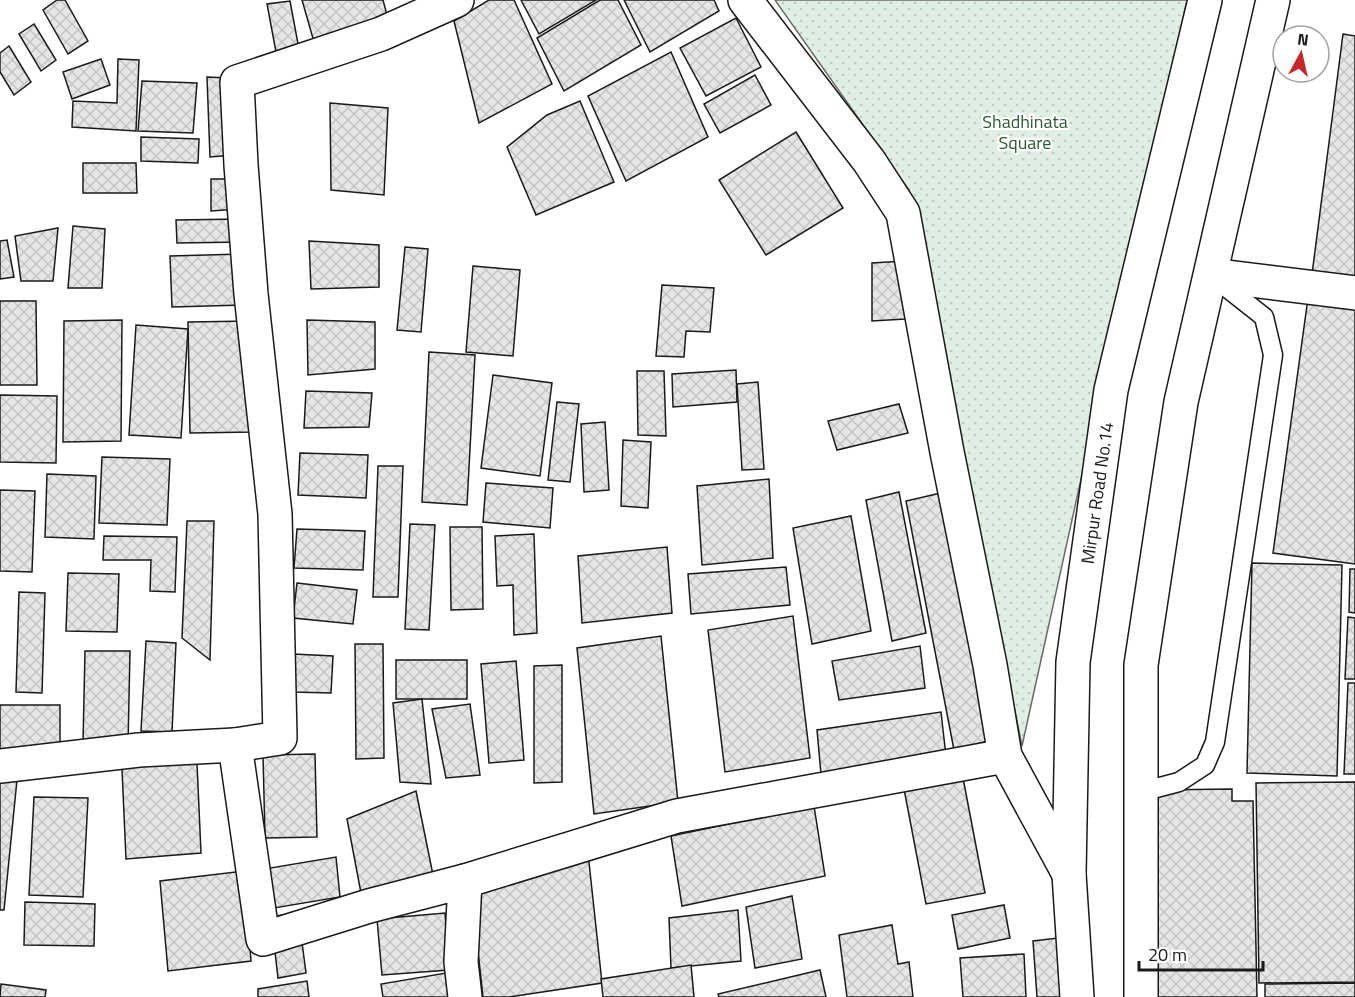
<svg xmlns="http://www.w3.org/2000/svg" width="1355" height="997" font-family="'Titillium Web',sans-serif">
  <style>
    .park { fill: url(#park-dots); stroke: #6a6a6a; stroke-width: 1.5 }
    .building { fill: url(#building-cross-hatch); stroke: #1a1a1a; stroke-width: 1.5 }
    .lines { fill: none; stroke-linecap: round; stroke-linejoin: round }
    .lane-casing { stroke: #1a1a1a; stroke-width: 21 }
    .street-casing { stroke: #1a1a1a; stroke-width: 36 }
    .primary-casing { stroke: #1a1a1a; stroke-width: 36 }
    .lane { stroke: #fff; stroke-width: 18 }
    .street { stroke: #fff; stroke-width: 33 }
    .primary { stroke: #fff; stroke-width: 33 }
    .labels { text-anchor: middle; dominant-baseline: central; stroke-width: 4.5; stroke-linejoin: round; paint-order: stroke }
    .park-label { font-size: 18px; fill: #2b5a34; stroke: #fff }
    .street-label { font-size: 18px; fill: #1a1a1a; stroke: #fff }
  </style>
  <defs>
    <pattern id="park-dots" width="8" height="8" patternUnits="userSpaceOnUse" patternTransform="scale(1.5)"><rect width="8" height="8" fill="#e0efe3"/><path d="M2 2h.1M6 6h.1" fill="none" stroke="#c0ccc2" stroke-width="1.8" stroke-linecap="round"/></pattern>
    <pattern id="building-cross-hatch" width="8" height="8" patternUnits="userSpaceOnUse" patternTransform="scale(1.5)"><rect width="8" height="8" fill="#e6e6e6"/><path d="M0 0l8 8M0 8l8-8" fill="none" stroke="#c5c5c5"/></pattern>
  </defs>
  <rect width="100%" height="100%" fill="#fff"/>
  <!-- park -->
  <path class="park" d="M775 0H1187L1022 746 909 190Z"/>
  <!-- building -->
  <g class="building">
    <path d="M57 0H65L88 41 68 54 43 10Z"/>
    <path d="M302 0H383L387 15 314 42Z"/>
    <path d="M489 0H514L552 84 479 123 454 21Z"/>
    <path d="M521 0H596L539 34Z"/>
    <path d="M600 0H618L641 45 564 91 537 38Z"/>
    <path d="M624 0H714L719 11 650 52Z"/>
    <path d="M290 1 299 49 276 52 267 4Z"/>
    <path d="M736 18 761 67 706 96 680 48Z"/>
    <path d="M34 24 56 60 41 71 19 34Z"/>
    <path d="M1343 34 1355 36V287L1311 282Z"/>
    <path d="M9 46 31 82 14 95 0 72V53Z"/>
    <path d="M671 52 708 137 626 181 588 96Z"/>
    <path d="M101 59 110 85 72 99 63 72Z"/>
    <path d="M118 59 139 60 136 131 72 127 73 101 117 103Z"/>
    <path d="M755 75 771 105 720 133 704 104Z"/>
    <path d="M207 77 227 78 234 155 210 157Z"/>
    <path d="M142 81 197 83 193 133 138 131Z"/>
    <path d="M580 101 614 182 536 215 507 147 547 115Z"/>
    <path d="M330 103 388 108 384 195 331 190Z"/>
    <path d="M796 132 843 208 766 255 719 180Z"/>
    <path d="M141 137 199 139 198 163 141 161Z"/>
    <path d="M83 163H136L137 193H83Z"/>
    <path d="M211 179H237L238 209 211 211Z"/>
    <path d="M241 219 243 242 177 243 176 220Z"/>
    <path d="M73 226 105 229 102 288H68Z"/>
    <path d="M58 228 53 281H21L15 236Z"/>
    <path d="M7 240 14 277 0 279V241Z"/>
    <path d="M309 241 379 245V287L311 289Z"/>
    <path d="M405 247 428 249 421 332 397 330Z"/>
    <path d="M242 254 243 305 172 307 170 256Z"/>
    <path d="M904 261 905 319 872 321V263Z"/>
    <path d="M473 266 520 270 513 356 466 352Z"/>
    <path d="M662 285 714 288 710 332 686 331 684 357 656 356Z"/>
    <path d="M1308 298 1355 304V564L1273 553Z"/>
    <path d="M0 301H36L37 385H0Z"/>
    <path d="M122 320 121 441 63 442 64 321Z"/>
    <path d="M307 320 375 322V369L308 375Z"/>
    <path d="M251 321 253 432 190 433 188 322Z"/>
    <path d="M136 325 188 329 181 438 129 435Z"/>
    <path d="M429 352 475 355 467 505 422 502Z"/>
    <path d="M736 370 737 402 673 407 672 374Z"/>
    <path d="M637 371H664L666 436 638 435Z"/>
    <path d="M493 375 552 383 540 476 481 468Z"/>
    <path d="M758 382 764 469 742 470 737 384Z"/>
    <path d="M306 391 372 393 369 427 304 428Z"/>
    <path d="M0 395 57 396 56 463 0 462Z"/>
    <path d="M557 402 579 404 570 482 548 480Z"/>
    <path d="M899 404 908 433 837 450 828 421Z"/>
    <path d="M605 422 609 490 584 492 581 424Z"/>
    <path d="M623 440 651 442 648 508 621 506Z"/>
    <path d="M300 453 368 455 366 498 298 495Z"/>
    <path d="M102 457 170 459 167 525 99 523Z"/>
    <path d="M378 466H403L398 597H373Z"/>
    <path d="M47 474 96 476 94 539 45 537Z"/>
    <path d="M769 479 773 558 702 565 697 486Z"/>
    <path d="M486 483 553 488 550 528 483 522Z"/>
    <path d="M0 490 35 491 32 572 0 571Z"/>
    <path d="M899 492 926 633 892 641 866 500Z"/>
    <path d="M941 493 988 741 954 750 906 501Z"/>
    <path d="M851 516 871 631 812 644 793 528Z"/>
    <path d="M187 521H214L210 660 182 638Z"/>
    <path d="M410 524 435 525 429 630 405 629Z"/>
    <path d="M450 527H482L483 609 451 610Z"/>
    <path d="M297 529 365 531 363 570 294 568Z"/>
    <path d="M534 534 537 633 514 635 513 585 497 586 495 536Z"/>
    <path d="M104 536 177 537 175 592 150 591 151 560H103Z"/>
    <path d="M667 547 672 613 582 623 578 556Z"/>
    <path d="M1252 563 1342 565 1337 776 1247 773Z"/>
    <path d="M786 567 790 605 691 614 688 574Z"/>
    <path d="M1350 569H1355V613L1349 612Z"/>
    <path d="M68 573 119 574 117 632 66 631Z"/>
    <path d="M297 583 357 590 353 624 293 618Z"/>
    <path d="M19 592 45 593 42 693 16 692Z"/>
    <path d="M793 616 810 758 725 772 708 630Z"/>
    <path d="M1348 617 1355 618V679H1345Z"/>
    <path d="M661 636 678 802 594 814 577 648Z"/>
    <path d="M146 641 176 643 172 732 141 731Z"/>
    <path d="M355 644H383L384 758 356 759Z"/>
    <path d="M920 646 925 688 839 700 832 661Z"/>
    <path d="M85 651H130L128 745 83 743Z"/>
    <path d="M293 654 333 656 331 693 292 692Z"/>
    <rect x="396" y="660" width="71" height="39"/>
    <path d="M516 661 524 760 489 763 481 664Z"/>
    <path d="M562 665V782L534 783V666Z"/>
    <path d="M1348 683H1355V774H1344Z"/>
    <path d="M422 699 431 784 400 782 393 703Z"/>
    <path d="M470 704 480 775 446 778 432 709Z"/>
    <rect x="0" y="705" width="60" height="48"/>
    <path d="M941 712 946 756 821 774 817 730Z"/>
    <path d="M196 741 201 853 126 859 121 747Z"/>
    <path d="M315 754 317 837 265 838 263 755Z"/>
    <path d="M0 778 17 780 4 910H0Z"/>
    <path d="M963 778 985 893 926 904 904 789Z"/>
    <path d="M1355 782V982L1259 983 1256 783Z"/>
    <path d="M1232 789V801H1253L1257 997H1155L1156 790Z"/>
    <path d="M416 791 433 875 361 893 347 819Z"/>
    <path d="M34 797 88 798 83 897 29 895Z"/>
    <path d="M814 806 825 876 682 906 671 836Z"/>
    <path d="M588 853 602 983 509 997H483L471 887Z"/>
    <path d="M336 857 340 897 268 909 264 869Z"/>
    <path d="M244 871 251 961 168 971 160 881Z"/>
    <path d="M792 896 802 959 755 968 746 907Z"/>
    <path d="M25 902 95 904 94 946 24 945Z"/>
    <path d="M1004 905 1010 938 958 949 952 915Z"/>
    <path d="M738 910 741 961 671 968 669 918Z"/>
    <path d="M298 912 306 973 278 978 271 917Z"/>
    <path d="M445 913 449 970 382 975 377 919Z"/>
    <path d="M892 925 898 964 909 962 913 997H847L839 935Z"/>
    <path d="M1058 938 1062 997H1037L1033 941Z"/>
    <path d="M1024 954 1026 997H963L960 958Z"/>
    <path d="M691 965 694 997H603L601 979Z"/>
    <path d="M820 970 826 997H719L718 994Z"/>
    <path d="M446 973 449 997H383L381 984Z"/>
    <path d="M307 981 309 997H258V989Z"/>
    <path d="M1355 983V997H1265V984Z"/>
    <path d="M1 984 46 990 45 997H0Z"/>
  </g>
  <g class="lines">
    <defs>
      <path id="lane" d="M1141 792 1179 782 1205 765 1215 742 1273 355 1264 317 1217 280"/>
      <g id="street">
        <path d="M457 0 381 34 237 82 241 165 251 294 275 514 280 738 235 745 263 939 369 906 465 881 677 816 1005 756"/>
        <path d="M745 0 869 161 903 213 947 452 990 665 1005 756 1069 874"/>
        <path d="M1211 275 1355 293"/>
        <path d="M0 766 139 750 235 745"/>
        <path d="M465 881 461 962 465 997"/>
      </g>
      <g id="primary">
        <path d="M1077 997 1069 874 1073 662 1111 390 1205 0"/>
        <path d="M1141 997V665L1181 402 1273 0"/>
      </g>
    </defs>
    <!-- lane casing -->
    <use href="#lane" class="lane-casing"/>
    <!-- street casing -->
    <use href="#street" class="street-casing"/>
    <!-- primary casing -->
    <use href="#primary" class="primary-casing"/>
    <!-- lane -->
    <use href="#lane" class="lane"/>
    <!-- street -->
    <use href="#street" class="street"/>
    <!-- primary -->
    <use href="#primary" class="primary"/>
  </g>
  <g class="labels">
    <!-- park labels -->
    <g class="park-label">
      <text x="1025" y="121">Shadhinata<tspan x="1025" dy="21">Square</tspan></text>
    </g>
    <!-- street labels -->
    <g class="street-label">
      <text transform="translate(1097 493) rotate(-82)">Mirpur Road No.14</text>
    </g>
  </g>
  <!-- north arrow -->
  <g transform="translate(1301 54) rotate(8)"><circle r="28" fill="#ffffff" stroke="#a3a3a3" stroke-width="1.5"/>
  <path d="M0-4.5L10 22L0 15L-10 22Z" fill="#c62828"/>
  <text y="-9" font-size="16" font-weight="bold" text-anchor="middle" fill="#1a1a1a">N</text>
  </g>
  <!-- scale -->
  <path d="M1139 961v9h124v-9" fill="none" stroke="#1a1a1a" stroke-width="3"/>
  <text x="1148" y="961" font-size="18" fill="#1a1a1a" stroke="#ffffff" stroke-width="4.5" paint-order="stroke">20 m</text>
</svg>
